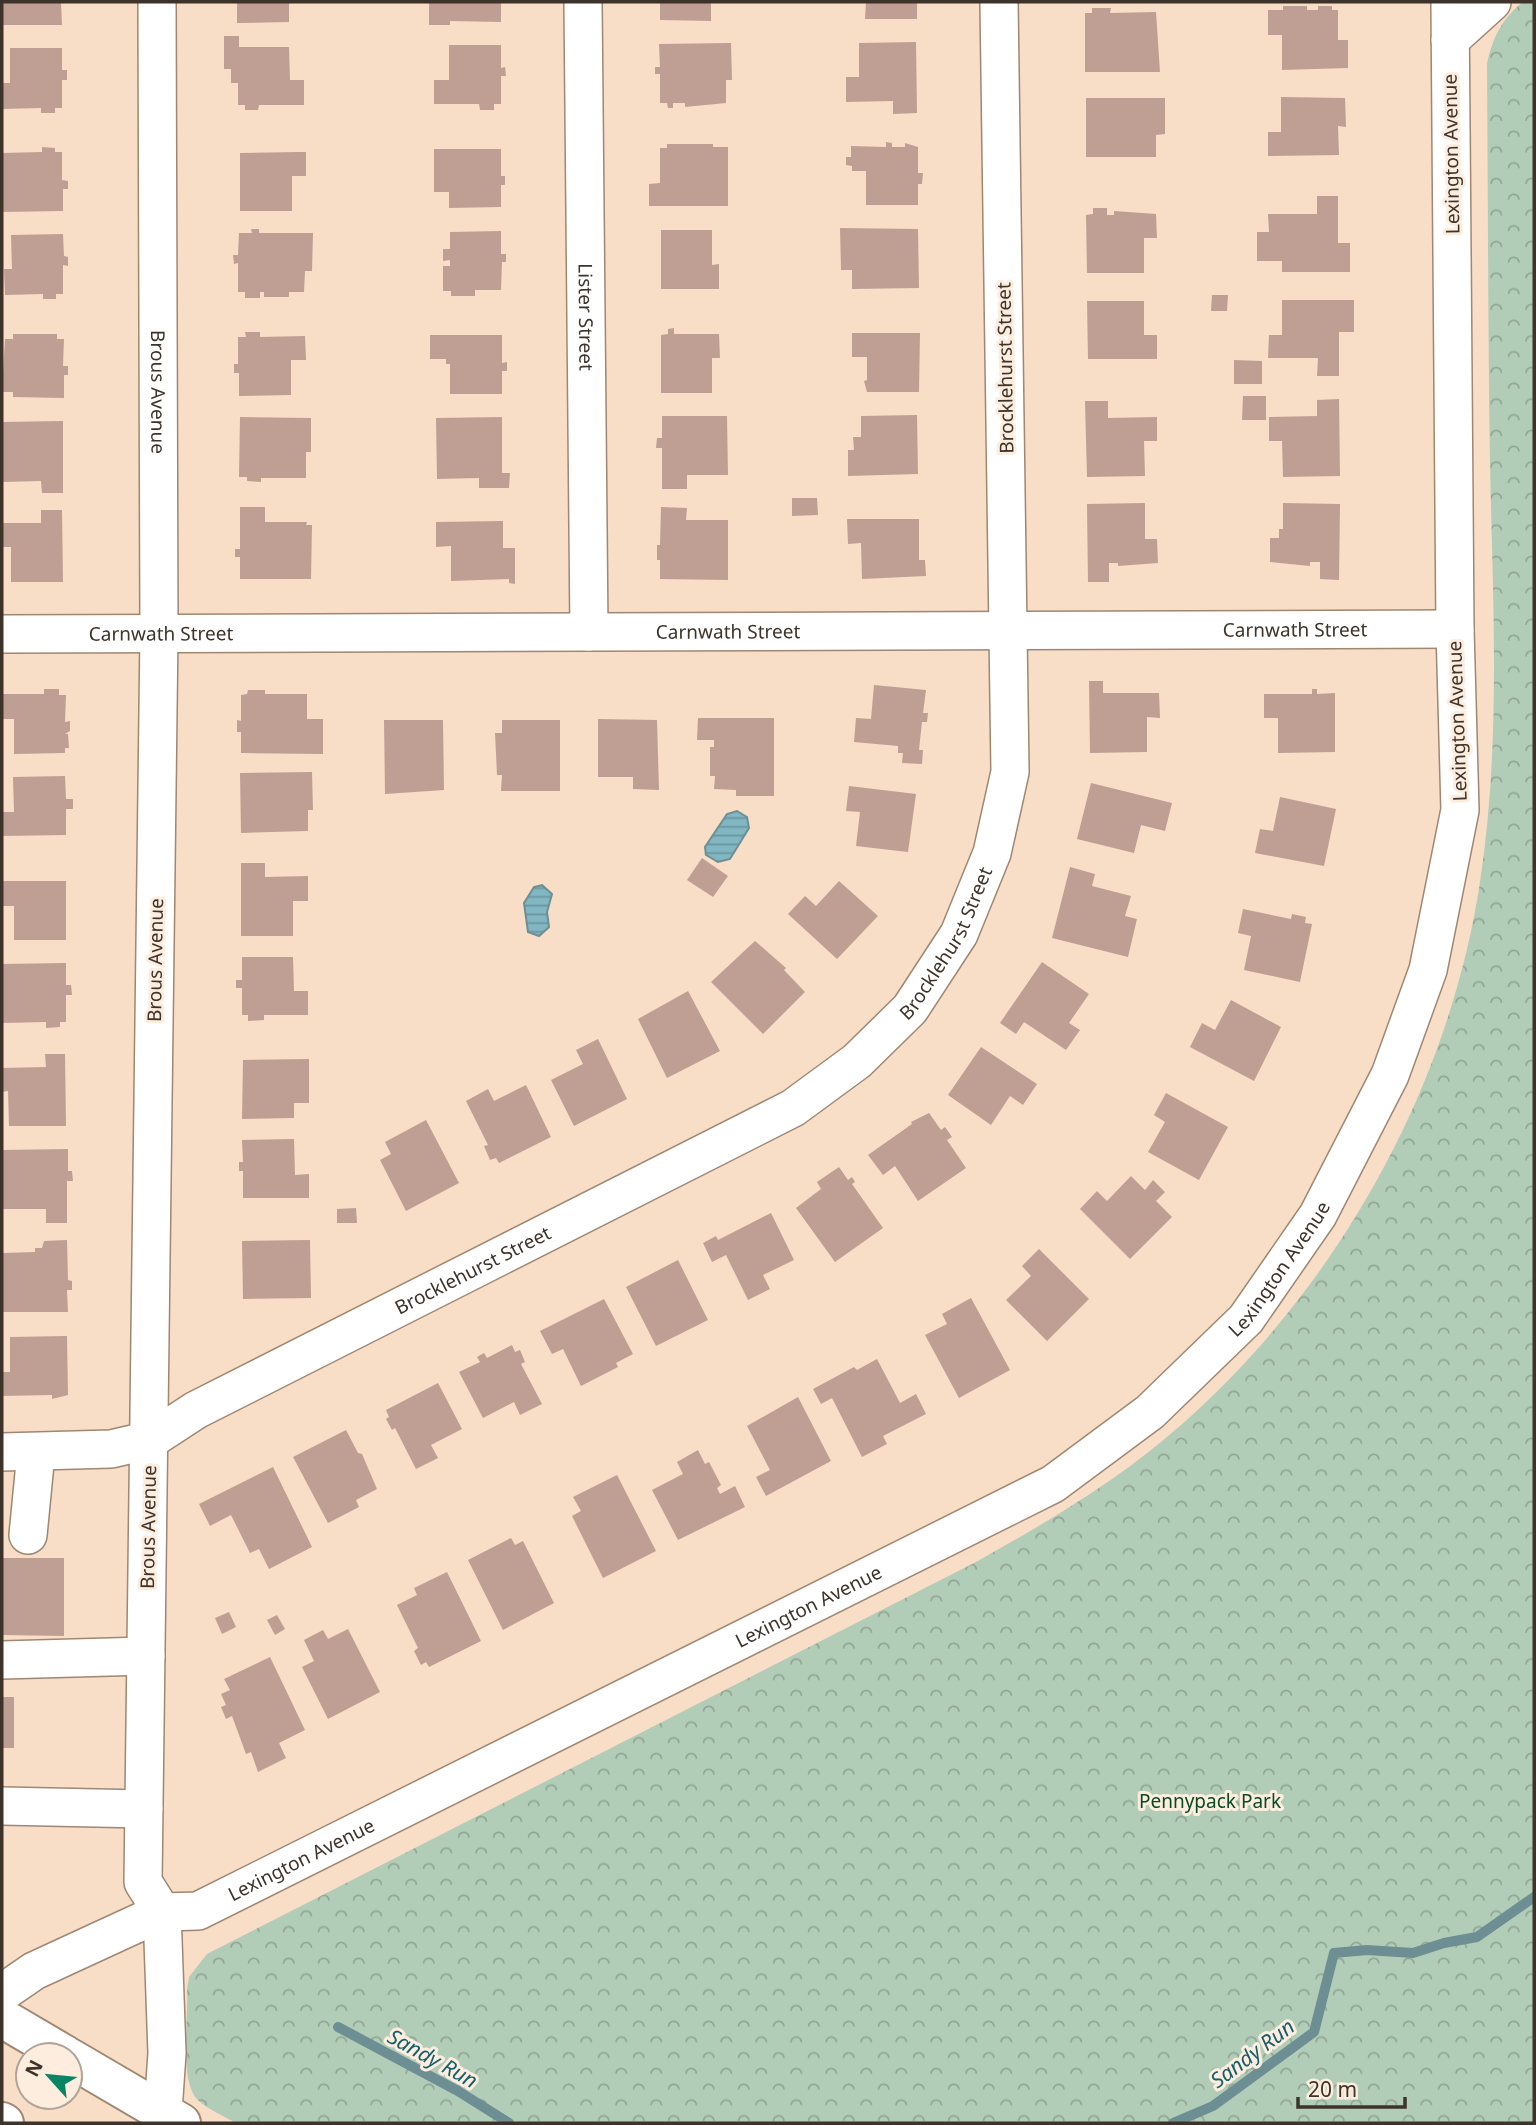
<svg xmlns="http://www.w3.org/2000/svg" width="1536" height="2125" font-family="'Noto Sans',sans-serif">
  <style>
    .park { fill: url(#park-crowns) }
    .water { fill: url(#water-rules); stroke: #6d8f94; stroke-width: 2 }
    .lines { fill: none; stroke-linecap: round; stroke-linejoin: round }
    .stream { stroke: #6d8f94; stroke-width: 10 }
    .building { fill: #bf9f93 }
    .minor-casing { stroke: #9f8772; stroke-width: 40 }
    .highway-casing { stroke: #9f8772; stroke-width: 42 }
    .minor { stroke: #fff; stroke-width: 37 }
    .highway { stroke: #fff; stroke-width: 38 }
    .labels { text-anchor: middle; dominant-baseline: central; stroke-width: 6; stroke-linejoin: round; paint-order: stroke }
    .street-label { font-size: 19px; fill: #3d332a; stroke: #fdeddf }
    .park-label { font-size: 19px; fill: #084a25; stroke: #fdeddf }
    .water-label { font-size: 21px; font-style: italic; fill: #155f6c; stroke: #fdeddf }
  </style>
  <defs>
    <pattern id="park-crowns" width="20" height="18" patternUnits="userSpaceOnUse" patternTransform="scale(1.75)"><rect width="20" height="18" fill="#b1ccb7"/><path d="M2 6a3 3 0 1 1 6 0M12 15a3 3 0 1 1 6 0" fill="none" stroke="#91a695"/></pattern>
    <pattern id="water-rules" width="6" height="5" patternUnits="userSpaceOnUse" patternTransform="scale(1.75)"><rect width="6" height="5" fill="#81b7c2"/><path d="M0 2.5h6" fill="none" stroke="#6b959e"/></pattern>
  </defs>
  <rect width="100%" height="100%" fill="#f8ddc7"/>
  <!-- park -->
  <path class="park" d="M1523 2H1534V2123H236C224 2116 209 2110 199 2101 178 2083 189 2017 187 1990L189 1977 207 1954 976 1562C1049 1521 1119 1480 1181 1425 1337 1288 1449 1088 1480 882 1501 745 1493 604 1490 465 1488 332 1488 198 1487 64 1492 39 1502 18 1523 2Z"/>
  <!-- water -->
  <g class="water">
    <path d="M737 811 747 817 749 828 730 859 718 862 706 855 705 847 727 814Z"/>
    <path d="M542 885 552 894 547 912 549 927 539 936 528 932 524 903 534 887Z"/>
  </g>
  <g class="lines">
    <!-- stream -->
    <g class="stream">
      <path d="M338 2027 458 2091 509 2123"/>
      <path d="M1173 2123 1213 2106 1314 2032 1334 1953 1367 1950 1413 1953 1444 1943 1477 1937 1534 1897"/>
    </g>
  </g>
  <!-- building -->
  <g class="building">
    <path d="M2 2H61L62 25H2Z"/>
    <path d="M237 2H289V22L237 23Z"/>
    <path d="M429 2H501V22L450 21V25H429Z"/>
    <path d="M660 2H711V21L660 20Z"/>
    <path d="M866 2H917V19H865Z"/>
    <path d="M1283 6H1307V10H1318V6H1332V10H1338V40H1348V68L1282 70V35H1268V10H1283Z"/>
    <path d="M1092 8H1111L1110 13 1156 12 1160 72H1085V13H1092Z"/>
    <path d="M224 36H239V47H289L290 80H304V105H259L258 110H245V105H238V83H231V69H224Z"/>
    <path d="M916 42 917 113 893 114V101L846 102V77H859V43Z"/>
    <path d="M731 43 732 80H726V103L685 107V103H673V108H668L667 103H660V74H655V67H660L659 44Z"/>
    <path d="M449 45H501V68L505 67 506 76H501V104H494V110H480L479 104H434V80H449Z"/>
    <path d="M10 48H62V70H67V80H62V108H55V113H41V108L2 109V83H10Z"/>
    <path d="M1281 97 1345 98 1346 127 1338 126 1339 155 1268 156V132H1281Z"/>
    <path d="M1086 98H1165V134L1156 135V157H1086Z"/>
    <path d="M886 142 892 143V147H905V143L918 147V173H923L922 184H918V205H866V171H852V166L846 165V157H851V146L886 147Z"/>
    <path d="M667 144H713V147H728V206H649V184L660 183V148H667Z"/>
    <path d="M42 147 55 148V152H62V180L68 181V189H63V211L2 212V153L42 152Z"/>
    <path d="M434 149H501V176H505V185H501V207L449 208V192H434Z"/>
    <path d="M298 152H306V176H292V211H240V153Z"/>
    <path d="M1317 196H1338V243H1350V272H1282V261H1257V232H1269L1268 214H1317Z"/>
    <path d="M1093 208H1107V215H1114V211L1156 214 1157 238H1144V273H1087L1086 215 1093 214Z"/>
    <path d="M840 228 918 229 919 288 852 289V270H841Z"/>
    <path d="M251 229H259V233H313L312 271H305L304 292H289V297H264V292H260V298H245V292H238V263L234 264 233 255H238L239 233H252Z"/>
    <path d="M661 230H712V265L719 264V289H661Z"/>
    <path d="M501 231V254H506V262H502L501 290H475V296H451V291H443V266H450V260L443 261V249H450V232Z"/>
    <path d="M63 234 64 256 68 257V266L63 265V294H56V299H43V294L5 295 4 269H12L11 235Z"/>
    <path d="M1212 295H1228L1227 311H1211Z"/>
    <path d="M1282 300H1354V332H1339V376H1317L1318 358H1268L1269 335H1282Z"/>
    <path d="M1087 301H1144V335H1157V359H1088Z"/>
    <path d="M674 328V334H719L720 358H712V393H661V335L668 334V329Z"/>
    <path d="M245 332H260V337L305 336 306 360H291V395L239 396V373H234V364H238V337H246Z"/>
    <path d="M852 333H920L919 392H867L864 381 867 380V357H852Z"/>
    <path d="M13 334H57V339H64L63 366H68V375H64V398L13 397V392H2L5 339H13Z"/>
    <path d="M430 335H502V363L507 362V371H502V394H450V364H446V359H430Z"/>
    <path d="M1234 360 1262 361V384H1234Z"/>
    <path d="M1243 396H1266V420H1242Z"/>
    <path d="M1339 399 1340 476 1283 477 1282 441H1269V417L1317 416V400Z"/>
    <path d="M1085 401H1108V418L1157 417V441H1144L1145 476 1087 477Z"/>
    <path d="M917 415 918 474 848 476V450H854L853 437H861V416Z"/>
    <path d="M662 416H727L728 475H687V489H662V448H656L657 438H662Z"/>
    <path d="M240 417 311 418V452H306V478H261V482L247 481V477H239Z"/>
    <path d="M502 417V473H510L509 488H479V478L437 479 436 418Z"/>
    <path d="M63 421V493H42L41 481 2 482V422Z"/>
    <path d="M792 498H817L818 515 792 516Z"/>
    <path d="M1145 503V539H1157L1158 563 1118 566V563H1109V582H1088L1087 504Z"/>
    <path d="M1283 503 1340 504 1339 580 1320 579V562H1310V566L1270 562V538H1279V529H1283Z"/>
    <path d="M240 507H265V522H307L306 525H312L311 579H240V557H235V549H240Z"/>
    <path d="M661 507 687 508 686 520H728V580L660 579V560H657V545H660Z"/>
    <path d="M41 510H62L63 582H11V547H2V523H41Z"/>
    <path d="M847 519H919V560H925L926 576 862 579 861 543 848 544Z"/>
    <path d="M503 521V548H515V584L509 583V579L451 581V546L436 547V522Z"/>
    <path d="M1089 681H1103V693H1159L1160 718 1147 717V752L1090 753Z"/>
    <path d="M874 685 926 690 923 713H928L927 722H922L919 750H923L922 764 902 763 903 753H898V746L854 742 856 718 871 719Z"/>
    <path d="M44 689H59V695H66L65 722 70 721V731L65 734H68L69 748H65V753L14 754V719H2V694H44Z"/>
    <path d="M1312 689H1317V694L1335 693V752L1278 753V718H1264V694H1312Z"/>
    <path d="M248 690H265V694H307V719H323V754L241 753V732H237V720L241 721V695L247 694Z"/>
    <path d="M698 718H774V796H736V790L714 789 715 776H710V747H714V740H697Z"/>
    <path d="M598 719 657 720 659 790 633 789V777H598Z"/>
    <path d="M384 720H443L444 790 385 794Z"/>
    <path d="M502 720H560V791H501L502 775H497L495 733H502Z"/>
    <path d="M312 772 313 810H308V831L241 833 240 773Z"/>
    <path d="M65 776 66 799H73V809H66V835L2 836V812H14L13 777Z"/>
    <path d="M1091 783 1172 803 1165 831 1141 825 1134 853 1077 839Z"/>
    <path d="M849 786 916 794 908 852 856 846 860 812 846 811Z"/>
    <path d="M1280 797 1336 809 1324 866 1255 853 1260 829 1273 831Z"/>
    <path d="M702 858 728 876 713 897 687 880Z"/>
    <path d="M241 863H265V877L308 876V901H293V936H241Z"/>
    <path d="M1070 867 1095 874 1092 886 1131 896 1125 916 1137 919 1128 957 1052 938Z"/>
    <path d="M2 881H66V940H14V906H2Z"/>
    <path d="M839 881 878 916 837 959 788 914 805 896 816 906Z"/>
    <path d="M1243 909 1291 919 1292 914 1306 917 1305 923 1312 924 1300 982 1244 970 1251 936 1238 933Z"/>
    <path d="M755 941 786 968 784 970 805 992 763 1034 711 982Z"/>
    <path d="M242 957H293L294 991H308V1015H264V1020L248 1021V1015H242V988H236V980H242Z"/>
    <path d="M1042 962 1089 994 1069 1023 1080 1030 1066 1050 1024 1022 1016 1034 1000 1023Z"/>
    <path d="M66 963V985H71L72 995H66V1022H60V1027L46 1028V1022L2 1023V964Z"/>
    <path d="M688 991 720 1051 667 1078 638 1019Z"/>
    <path d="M1231 1000 1281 1027 1254 1081 1190 1047 1202 1023 1215 1030Z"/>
    <path d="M598 1039 627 1099 574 1126 551 1080 583 1064 576 1050Z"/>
    <path d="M981 1047 1037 1084 1023 1105 1010 1096 991 1125 948 1095Z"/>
    <path d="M45 1054H65L66 1126H9L8 1091 2 1092V1068L46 1067Z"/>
    <path d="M309 1059V1103H294V1118L242 1119 243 1060Z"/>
    <path d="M526 1085 551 1137 499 1163 496 1158 490 1160 484 1146 488 1145 466 1101 488 1089 494 1101Z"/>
    <path d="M1166 1093 1228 1127 1199 1180 1148 1152 1165 1122 1154 1115Z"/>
    <path d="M929 1113 941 1130 945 1127 952 1137 947 1140 966 1168 918 1201 895 1166 883 1175 868 1155 912 1124 911 1122Z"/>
    <path d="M426 1120 459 1183 406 1211 380 1160 391 1154 385 1142Z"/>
    <path d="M294 1139 295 1175 309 1174V1198H243V1171H239V1162H243L242 1140Z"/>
    <path d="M68 1149V1171H72L73 1181H67V1223H46V1209H2V1150Z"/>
    <path d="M839 1167 848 1180 852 1177 855 1182 852 1184 883 1228 835 1262 796 1208 821 1189 817 1182Z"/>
    <path d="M1131 1176 1145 1190 1153 1180 1165 1192 1156 1201 1172 1217 1130 1259 1080 1209 1097 1191 1107 1201Z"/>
    <path d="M356 1208 357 1223H337V1209Z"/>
    <path d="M771 1213 794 1260 763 1275 770 1289 748 1300 726 1255 712 1262 703 1243 716 1236 718 1240Z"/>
    <path d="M67 1240 68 1280 72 1281V1290H67L68 1312H2V1253L35 1252V1248H42L44 1241Z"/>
    <path d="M310 1240 311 1298 243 1299 242 1241Z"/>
    <path d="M1039 1249 1089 1299 1047 1341 1006 1300 1031 1276 1022 1266Z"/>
    <path d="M678 1260 708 1320 656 1346 626 1287Z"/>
    <path d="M971 1298 1010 1370 959 1398 925 1335 947 1324 942 1314Z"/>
    <path d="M604 1299 633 1354 616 1363 618 1367 581 1386 563 1349 552 1354 540 1331Z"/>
    <path d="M67 1336 68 1395 52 1399V1395L2 1396V1372H10V1337Z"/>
    <path d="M512 1345 515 1352 520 1350 525 1362 521 1364 542 1404 520 1415 514 1402 483 1418 459 1372 480 1362 477 1357 484 1353 487 1358Z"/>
    <path d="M877 1359 900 1403 916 1394 926 1414 883 1436 887 1444 862 1457 832 1398 821 1404 813 1389 854 1367 857 1370Z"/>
    <path d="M438 1383 462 1429 431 1445 438 1458 416 1469 395 1428 392 1430 386 1419 389 1417 386 1410Z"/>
    <path d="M798 1397 831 1461 766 1496 756 1477 770 1470 747 1426Z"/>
    <path d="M346 1430 358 1453 362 1454 377 1489 356 1500 359 1507 328 1523 293 1457Z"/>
    <path d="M698 1450 705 1464 709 1462 721 1485 717 1488 720 1494 735 1486 745 1507 678 1540 652 1490 683 1474 677 1462Z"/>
    <path d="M273 1467 312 1547 269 1569 259 1549 250 1553 231 1515 210 1526 199 1504Z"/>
    <path d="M617 1475 656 1551 603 1578 572 1516 581 1511 573 1497Z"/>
    <path d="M511 1538 515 1545 523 1541 554 1603 503 1630 468 1560Z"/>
    <path d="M2 1558H64V1636L2 1635Z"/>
    <path d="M447 1572 481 1641 429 1667 426 1662 421 1665 414 1651 418 1648 397 1605 417 1595 414 1588Z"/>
    <path d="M229 1612 236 1627 222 1634 215 1618Z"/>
    <path d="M277 1615 285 1629 275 1635 267 1620Z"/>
    <path d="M348 1629 380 1692 328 1719 302 1667 314 1661 304 1640 323 1630 328 1639Z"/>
    <path d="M270 1657 305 1730 279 1743 286 1758 258 1772 251 1752 246 1754 232 1716 226 1719 221 1707 226 1705 221 1694 230 1690 224 1679Z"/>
    <rect x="2" y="1697" width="12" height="51"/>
  </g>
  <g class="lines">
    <defs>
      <g id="minor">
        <path id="s1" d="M157 2 159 633 143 1882 162 1912 167 2053 163 2112"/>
        <path id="s2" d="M583 2 589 632"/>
        <path d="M1450 40 1492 2"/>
        <path id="s3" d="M2 634 1455 629"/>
        <path id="s4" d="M2 1452 111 1449 150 1440 196 1410 793 1108 857 1061 910 1009 959 934 992 853 1010 772 999 2"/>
        <path d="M28 1535 36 1453"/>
        <path d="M2 1660 146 1656"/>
        <path d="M2 1806 144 1809"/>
        <path id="s5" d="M2 1993 34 1971 162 1912 198 1911 1053 1484 1150 1412 1246 1319 1318 1215 1390 1075 1428 970 1460 810 1455 629 1450 2"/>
      </g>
      <g id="highway">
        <path d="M2 2018 65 2055"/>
        <path d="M70 2058 181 2123"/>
        <path d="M2 2122 4 2123"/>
      </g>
    </defs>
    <!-- minor casing -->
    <use href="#minor" class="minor-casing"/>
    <!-- highway casing -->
    <use href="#highway" class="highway-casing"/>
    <!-- minor -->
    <use href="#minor" class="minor"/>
    <!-- highway -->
    <use href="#highway" class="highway"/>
  </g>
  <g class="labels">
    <!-- street labels -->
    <g class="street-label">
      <text transform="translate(1451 154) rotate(-91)">Lexington Avenue</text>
      <text stroke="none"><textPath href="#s2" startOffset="315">Lister Street</textPath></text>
      <text transform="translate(1005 368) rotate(-91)">Brocklehurst Street</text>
      <text stroke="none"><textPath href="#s1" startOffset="390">Brous Avenue</textPath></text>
      <text stroke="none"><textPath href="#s3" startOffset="1293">Carnwath Street</textPath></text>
      <text stroke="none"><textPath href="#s3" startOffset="726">Carnwath Street</textPath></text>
      <text stroke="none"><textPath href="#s3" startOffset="159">Carnwath Street</textPath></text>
      <text transform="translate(1457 721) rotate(-92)">Lexington Avenue</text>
      <text stroke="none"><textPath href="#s4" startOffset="1102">Brocklehurst Street</textPath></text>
      <text transform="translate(155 960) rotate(-89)">Brous Avenue</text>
      <text stroke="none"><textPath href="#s5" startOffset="1486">Lexington Avenue</textPath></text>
      <text stroke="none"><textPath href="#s4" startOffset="514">Brocklehurst Street</textPath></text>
      <text transform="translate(148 1527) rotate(-89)">Brous Avenue</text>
      <text stroke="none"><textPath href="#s5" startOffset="898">Lexington Avenue</textPath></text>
      <text stroke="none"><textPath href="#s5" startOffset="331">Lexington Avenue</textPath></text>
    </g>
    <!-- park labels -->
    <g class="park-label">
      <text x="1210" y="1801">Pennypack Park</text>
    </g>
    <!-- water labels -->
    <g class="water-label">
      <text transform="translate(1252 2053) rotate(-37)">Sandy Run</text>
      <text transform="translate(433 2058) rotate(29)">Sandy Run</text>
    </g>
  </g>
  <!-- border -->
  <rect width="1536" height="2125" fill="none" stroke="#3d332a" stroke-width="7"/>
  <!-- north arrow -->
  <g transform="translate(49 2076) rotate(297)"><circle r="33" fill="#fdeddf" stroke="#b0a397" stroke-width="2"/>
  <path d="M0-5L12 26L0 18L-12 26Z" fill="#098465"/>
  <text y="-10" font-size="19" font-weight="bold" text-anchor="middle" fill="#3d332a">N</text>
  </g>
  <!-- scale -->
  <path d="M1298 2097v10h107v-10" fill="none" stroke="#3d332a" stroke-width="3.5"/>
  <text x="1308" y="2097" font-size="21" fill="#3d332a" stroke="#fdeddf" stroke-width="5" paint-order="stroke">20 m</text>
</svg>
